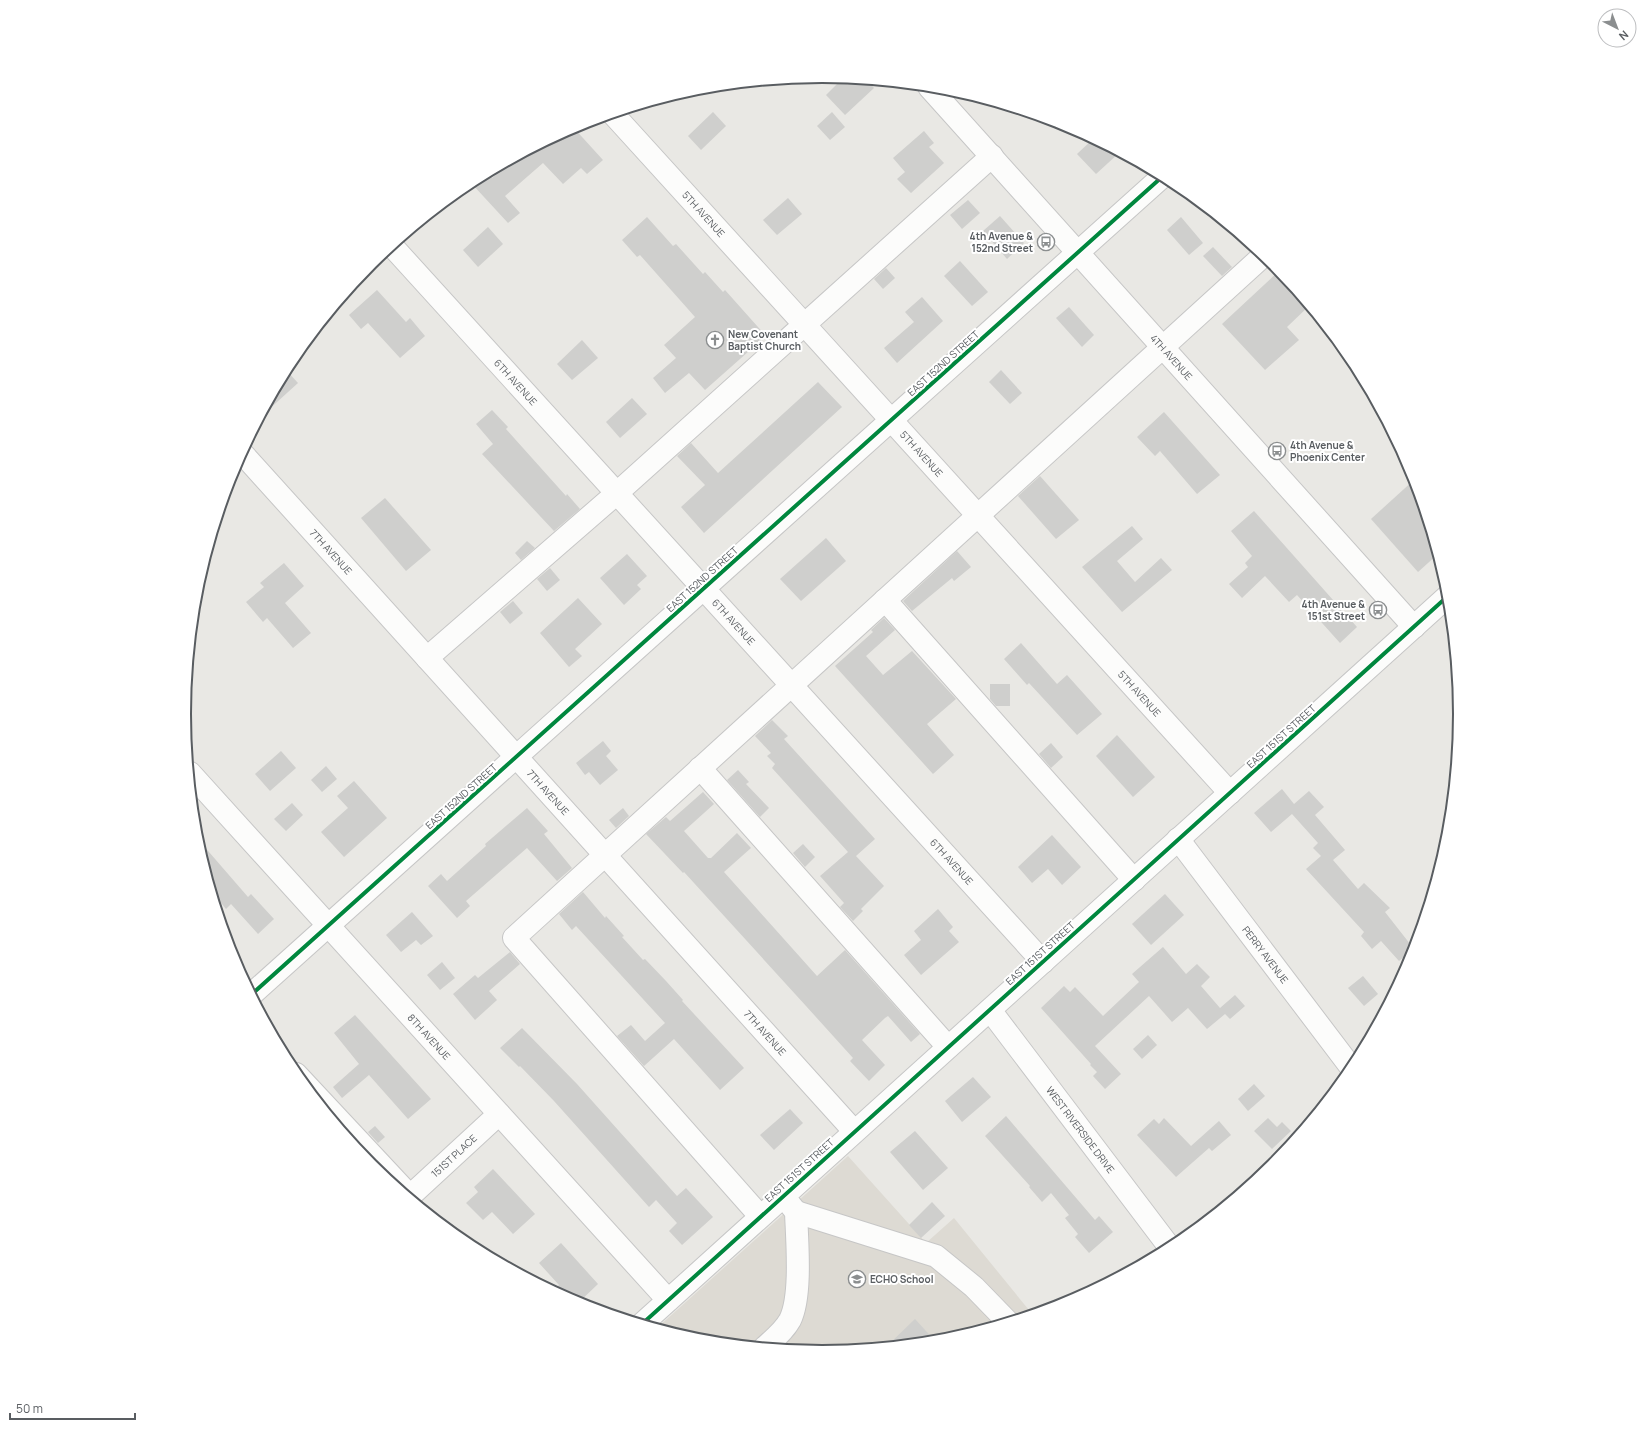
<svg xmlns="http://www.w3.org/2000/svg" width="1645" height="1429" font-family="Manrope,sans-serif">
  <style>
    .education { fill: #dddad3 }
    .building { fill: #cfcfcd }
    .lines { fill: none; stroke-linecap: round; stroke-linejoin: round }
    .minor-casing { stroke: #c6c6c6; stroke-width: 24 }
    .minor { stroke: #fcfcfb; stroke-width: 22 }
    .cycleway-casing { stroke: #fff; stroke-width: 6 }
    .cycleway { stroke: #00873e; stroke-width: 4 }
    .labels { text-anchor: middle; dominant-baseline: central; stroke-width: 4; stroke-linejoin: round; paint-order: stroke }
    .street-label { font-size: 10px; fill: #595d61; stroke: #fff }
    .poi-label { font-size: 10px; font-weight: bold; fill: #595d61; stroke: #fff; text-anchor: start }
    .rim { fill: none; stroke: #595d61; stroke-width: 2 }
  </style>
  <rect width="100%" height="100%" fill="#e9e8e4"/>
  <!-- education -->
  <path class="education" d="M848 1156 926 1243 954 1218 1033 1315 947 1341 822 1353 698 1341 657 1328Z"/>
  <!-- building -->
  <g class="building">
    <path d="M843 78 867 80 874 88 845 115 826 95Z"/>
    <path d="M713 112 726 126 701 150 688 136Z"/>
    <path d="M832 112 845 127 830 140 817 126Z"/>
    <path d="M573 127 603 160 587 174 581 168 563 184 543 163 505 196 520 213 508 223 472 184 488 173 492 178 514 159Z"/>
    <path d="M924 131 934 143 929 147 944 163 911 193 897 179 905 172 893 158Z"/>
    <path d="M1093 139 1119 153 1096 174 1077 154Z"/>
    <path d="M788 198 802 214 777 235 763 220Z"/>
    <path d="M968 200 980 213 962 229 950 215Z"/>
    <path d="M1000 216 1024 243 1007 259 983 231Z"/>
    <path d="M647 217 673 246 676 244 703 274 705 272 723 292 725 290 766 336 705 390 689 373 665 393 653 378 676 358 664 345 695 317 640 255 637 257 622 240Z"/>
    <path d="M1181 217 1203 243 1189 255 1167 230Z"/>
    <path d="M488 227 503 244 478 267 463 250Z"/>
    <path d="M1213 247 1232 267 1222 276 1203 256Z"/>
    <path d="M960 261 988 292 972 306 944 276Z"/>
    <path d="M886 268 895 278 883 289 874 279Z"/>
    <path d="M1280 270 1309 306 1287 327 1299 340 1265 370 1222 324Z"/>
    <path d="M377 290 406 322 410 318 425 336 400 358 368 323 361 329 349 315Z"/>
    <path d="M922 297 943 321 897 363 884 348 914 322 905 312Z"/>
    <path d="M1069 307 1094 335 1082 347 1056 318Z"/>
    <path d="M582 340 598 358 572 380 557 364Z"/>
    <path d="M286 370 298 383 266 412 264 411Z"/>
    <path d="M1001 370 1022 393 1010 404 989 382Z"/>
    <path d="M818 382 842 407 704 533 681 507 705 485 677 456 691 443 718 473Z"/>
    <path d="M632 398 647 414 620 438 606 422Z"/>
    <path d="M492 410 508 427 506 429 566 496 567 494 580 509 554 531 482 454 493 444 476 424Z"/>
    <path d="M1164 412 1220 475 1197 494 1160 451 1155 456 1137 437Z"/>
    <path d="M1040 476 1079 520 1056 539 1018 496Z"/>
    <path d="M1415 479 1438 554 1418 572 1371 519Z"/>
    <path d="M385 498 431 550 406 571 361 518Z"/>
    <path d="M1254 511 1357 627 1340 643 1297 595 1289 602 1265 576 1242 598 1229 584 1248 567 1245 563 1252 556 1231 531Z"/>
    <path d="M1132 526 1143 539 1117 561 1135 582 1161 558 1172 570 1122 612 1082 567Z"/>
    <path d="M826 538 846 561 801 601 780 579Z"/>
    <path d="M527 541 535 548 521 560 515 553Z"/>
    <path d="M957 551 971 567 954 581 952 578 912 611 903 601Z"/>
    <path d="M627 554 647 576 637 585 641 589 624 605 600 578Z"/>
    <path d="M284 563 304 586 285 603 311 633 293 648 267 618 263 622 246 602 264 587 260 583Z"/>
    <path d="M550 568 560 580 547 591 537 579Z"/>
    <path d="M578 598 602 624 575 649 582 656 569 667 540 633Z"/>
    <path d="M513 601 523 613 510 624 500 612Z"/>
    <path d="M884 618 895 630 866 656 883 675 912 651 956 699 927 724 954 755 933 774 835 666 873 632 871 630Z"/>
    <path d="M1021 643 1057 684 1067 675 1102 714 1077 735 1029 683 1027 685 1004 659Z"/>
    <path d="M990 684H1010V706H996L990 699Z"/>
    <path d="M772 720 788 736 784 739 875 839 856 856 884 886 861 909 863 911 853 921 840 907 844 903 820 876 848 852 772 768 775 764 767 756 771 753 755 736Z"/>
    <path d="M1117 735 1155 777 1133 797 1096 756Z"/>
    <path d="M603 741 611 751 606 756 618 770 600 785 589 772 585 775 576 763Z"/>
    <path d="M1051 743 1063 757 1051 768 1039 754Z"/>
    <path d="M281 751 296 768 270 791 255 774Z"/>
    <path d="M326 766 337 779 322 792 311 780Z"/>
    <path d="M738 770 749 782 746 784 769 808 760 817 727 780Z"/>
    <path d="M354 781 387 818 344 857 321 832 348 808 337 796Z"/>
    <path d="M1282 789 1294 804 1309 791 1324 807 1315 815 1345 850 1333 860 1358 889 1364 883 1390 908 1385 912 1414 949 1399 961 1381 941 1372 949 1361 936 1364 932 1306 869 1321 856 1313 848 1318 843 1292 814 1271 832 1254 813Z"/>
    <path d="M703 792 714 804 684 831 708 858H711L737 833 751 848 724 872 817 976 845 950 920 1034 911 1042 888 1016 885 1018 862 1040 885 1065 869 1081 850 1061 853 1058 806 1006 684 872 683 873 646 834 666 817 670 821Z"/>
    <path d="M292 803 303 815 286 831 274 819Z"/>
    <path d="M527 808 548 831 544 834 572 868 557 881 527 848 466 901 470 906 457 918 428 886 441 874 447 881 486 846 485 844Z"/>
    <path d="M623 808 629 816 616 828 609 820Z"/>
    <path d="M1052 835 1081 867 1062 885 1048 869 1032 883 1018 867Z"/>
    <path d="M196 837 248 897 251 894 274 919 258 934 231 904 226 909 213 893Z"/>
    <path d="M803 844 815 857 805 867 793 853Z"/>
    <path d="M583 892 605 918 606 916 624 936 622 937 643 960 645 959 666 981 683 1000 682 1001 744 1068 720 1090 674 1039 644 1066 617 1036 631 1025 645 1041 665 1023 576 926 572 930 559 914Z"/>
    <path d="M1165 894 1184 915 1151 945 1132 924Z"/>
    <path d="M938 909 953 927 949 931 959 942 921 975 904 955 921 940 914 931Z"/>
    <path d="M412 912 433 936 421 945 416 940 401 952 386 935Z"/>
    <path d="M1163 947 1186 974 1197 964 1210 977 1201 986 1220 1008 1235 995 1245 1006 1230 1019 1225 1014 1207 1029 1188 1008 1172 1022 1149 996 1095 1046 1121 1074 1105 1089 1093 1076 1097 1072 1090 1065 1091 1064 1041 1008 1064 986 1070 992 1075 987 1103 1016 1139 982 1132 974Z"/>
    <path d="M510 952 520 964 489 991 497 1000 475 1020 453 994 475 975 478 978Z"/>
    <path d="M442 962 455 978 440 990 427 975Z"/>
    <path d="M1363 976 1378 994 1364 1006 1348 988Z"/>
    <path d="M355 1015 431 1099 408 1119 369 1075 342 1098 333 1087 359 1064 334 1033Z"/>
    <path d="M522 1028 577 1084 677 1196 686 1188 713 1217 682 1245 669 1231 677 1223 656 1200 649 1207 554 1101 520 1066 519 1067 500 1048Z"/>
    <path d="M1148 1035 1157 1045 1142 1059 1133 1049Z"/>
    <path d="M973 1077 991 1097 962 1122 945 1101Z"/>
    <path d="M1254 1084 1265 1096 1248 1111 1238 1099Z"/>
    <path d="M790 1109 803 1123 774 1150 760 1135Z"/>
    <path d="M1006 1116 1095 1220 1099 1216 1113 1232 1089 1253 1075 1237 1078 1234 1065 1218 1069 1215 1051 1193 1042 1202 1029 1187 1030 1186 985 1136Z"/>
    <path d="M1164 1118 1191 1146 1219 1121 1231 1135 1212 1151 1209 1148 1176 1177 1137 1135 1154 1119 1159 1124Z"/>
    <path d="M1268 1118 1277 1127 1282 1122 1291 1131 1272 1149 1254 1131Z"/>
    <path d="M375 1126 385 1137 378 1143 368 1132Z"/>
    <path d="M915 1131 948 1168 923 1190 890 1152Z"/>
    <path d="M493 1169 535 1214 513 1234 492 1212 483 1220 466 1203 478 1192 474 1187Z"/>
    <path d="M932 1202 945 1216 921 1238 909 1225Z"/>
    <path d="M561 1243 598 1284 577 1304 553 1291 559 1285 539 1263Z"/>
    <path d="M915 1319 936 1342 886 1347Z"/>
  </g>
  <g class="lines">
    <defs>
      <g id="minor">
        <path id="s1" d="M929 87 1414 627"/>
        <path id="s2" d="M613 114 1230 793"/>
        <path id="s3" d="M392 246 1043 962"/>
        <path id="s4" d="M242 453 854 1131"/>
        <path d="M885 600 1134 880"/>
        <path d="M427 658 617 493 992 156"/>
        <path d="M700 768 948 1047"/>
        <path id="s5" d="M190 773 668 1300"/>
        <path id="s6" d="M1178 839 1353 1070"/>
        <path d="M252 994 1163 176"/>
        <path id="s7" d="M990 1010 1171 1249"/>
        <path d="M296 1074 410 1196"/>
        <path id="s8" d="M409 1197 499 1114"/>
        <path d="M796 1212 936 1256 974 1287 1008 1322"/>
        <path d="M760 1216 514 938 1264 255"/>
        <path d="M642 1324 1449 595"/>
        <path d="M765 1347C774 1339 784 1331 790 1320 802 1296 797 1240 796 1212L788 1202"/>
      </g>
    </defs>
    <!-- minor casing -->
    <use href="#minor" class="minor-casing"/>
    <!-- minor -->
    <use href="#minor" class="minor"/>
    <defs>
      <g id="cycleway">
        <path d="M252 994 1163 176"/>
        <path d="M642 1324 1449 595"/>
      </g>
    </defs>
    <!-- cycleway casing -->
    <use href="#cycleway" class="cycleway-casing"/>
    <!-- cycleway -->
    <use href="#cycleway" class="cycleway"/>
  </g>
  <!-- icons -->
  <defs>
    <symbol id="bus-ring" viewBox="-11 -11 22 22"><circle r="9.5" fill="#fff" stroke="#8b8e8f" stroke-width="1.5"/><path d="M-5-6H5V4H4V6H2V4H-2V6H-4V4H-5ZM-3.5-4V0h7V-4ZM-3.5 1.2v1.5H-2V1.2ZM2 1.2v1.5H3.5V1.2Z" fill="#8b8e8f"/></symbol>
    <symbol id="church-ring" viewBox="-11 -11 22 22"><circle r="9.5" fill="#fff" stroke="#8b8e8f" stroke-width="1.5"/><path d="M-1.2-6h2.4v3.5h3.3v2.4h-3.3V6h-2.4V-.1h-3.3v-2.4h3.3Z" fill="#8b8e8f"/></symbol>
    <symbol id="school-ring" viewBox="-11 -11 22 22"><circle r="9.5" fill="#fff" stroke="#8b8e8f" stroke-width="1.5"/><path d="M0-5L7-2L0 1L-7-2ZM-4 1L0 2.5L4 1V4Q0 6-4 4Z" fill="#8b8e8f"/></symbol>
  </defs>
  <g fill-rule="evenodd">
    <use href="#bus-ring" x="1036" y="232" width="20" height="20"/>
    <use href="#church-ring" x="705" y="330" width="20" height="20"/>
    <use href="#bus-ring" x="1267" y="441" width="20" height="20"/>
    <use href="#bus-ring" x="1368" y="600" width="20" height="20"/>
    <use href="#school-ring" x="847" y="1269" width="20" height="20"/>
  </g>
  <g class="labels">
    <!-- street labels -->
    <g class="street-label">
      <text stroke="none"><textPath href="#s2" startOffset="135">5TH AVENUE</textPath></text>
      <text stroke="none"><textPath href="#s1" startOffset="363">4TH AVENUE</textPath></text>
      <text transform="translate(943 363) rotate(-42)">EAST 152ND STREET</text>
      <text stroke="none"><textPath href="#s3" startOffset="184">6TH AVENUE</textPath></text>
      <text stroke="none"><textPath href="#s2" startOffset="459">5TH AVENUE</textPath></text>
      <text stroke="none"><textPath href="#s4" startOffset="133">7TH AVENUE</textPath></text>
      <text transform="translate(702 579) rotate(-42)">EAST 152ND STREET</text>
      <text stroke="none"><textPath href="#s3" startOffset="508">6TH AVENUE</textPath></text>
      <text stroke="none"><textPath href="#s2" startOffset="783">5TH AVENUE</textPath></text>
      <text transform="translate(1281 736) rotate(-42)">EAST 151ST STREET</text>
      <text stroke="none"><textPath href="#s4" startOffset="457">7TH AVENUE</textPath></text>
      <text transform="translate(461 796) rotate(-42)">EAST 152ND STREET</text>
      <text stroke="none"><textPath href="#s3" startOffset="832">6TH AVENUE</textPath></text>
      <text transform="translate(1040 953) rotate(-42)">EAST 151ST STREET</text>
      <text stroke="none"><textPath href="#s6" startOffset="145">PERRY AVENUE</textPath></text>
      <text stroke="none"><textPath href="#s4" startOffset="781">7TH AVENUE</textPath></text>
      <text stroke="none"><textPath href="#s5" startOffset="356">8TH AVENUE</textPath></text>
      <text stroke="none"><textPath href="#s7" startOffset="150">WEST RIVERSIDE DRIVE</textPath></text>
      <text stroke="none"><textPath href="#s8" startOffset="61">151ST PLACE</textPath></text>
      <text transform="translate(799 1170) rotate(-42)">EAST 151ST STREET</text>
    </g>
    <!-- poi labels -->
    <g class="poi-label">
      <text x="1033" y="236" text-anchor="end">4th Avenue &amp;<tspan x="1033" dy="12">152nd Street</tspan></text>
      <text x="728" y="334">New Covenant<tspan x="728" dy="12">Baptist Church</tspan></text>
      <text x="1290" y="445">4th Avenue &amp;<tspan x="1290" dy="12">Phoenix Center</tspan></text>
      <text x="1365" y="604" text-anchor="end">4th Avenue &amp;<tspan x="1365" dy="12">151st Street</tspan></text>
      <text x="870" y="1279">ECHO School</text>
    </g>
  </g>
  <!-- crop -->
  <path d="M0 0H1645V1429H0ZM191 714a631 631 0 1 1 1262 0a631 631 0 1 1-1262 0Z" fill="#fff" fill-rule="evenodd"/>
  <path class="rim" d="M191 714a631 631 0 1 1 1262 0a631 631 0 1 1-1262 0Z"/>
  <!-- north arrow -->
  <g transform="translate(1617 28) rotate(138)"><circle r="19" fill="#ffffff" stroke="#bdbec0"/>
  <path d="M0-3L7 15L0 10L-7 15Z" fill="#8b8e8f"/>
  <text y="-6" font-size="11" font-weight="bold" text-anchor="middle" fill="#595d61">N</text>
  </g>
  <!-- scale -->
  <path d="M10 1413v6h125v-6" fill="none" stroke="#595d61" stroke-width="2"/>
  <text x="16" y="1413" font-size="12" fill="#595d61" stroke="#ffffff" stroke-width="3" paint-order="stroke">50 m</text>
</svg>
